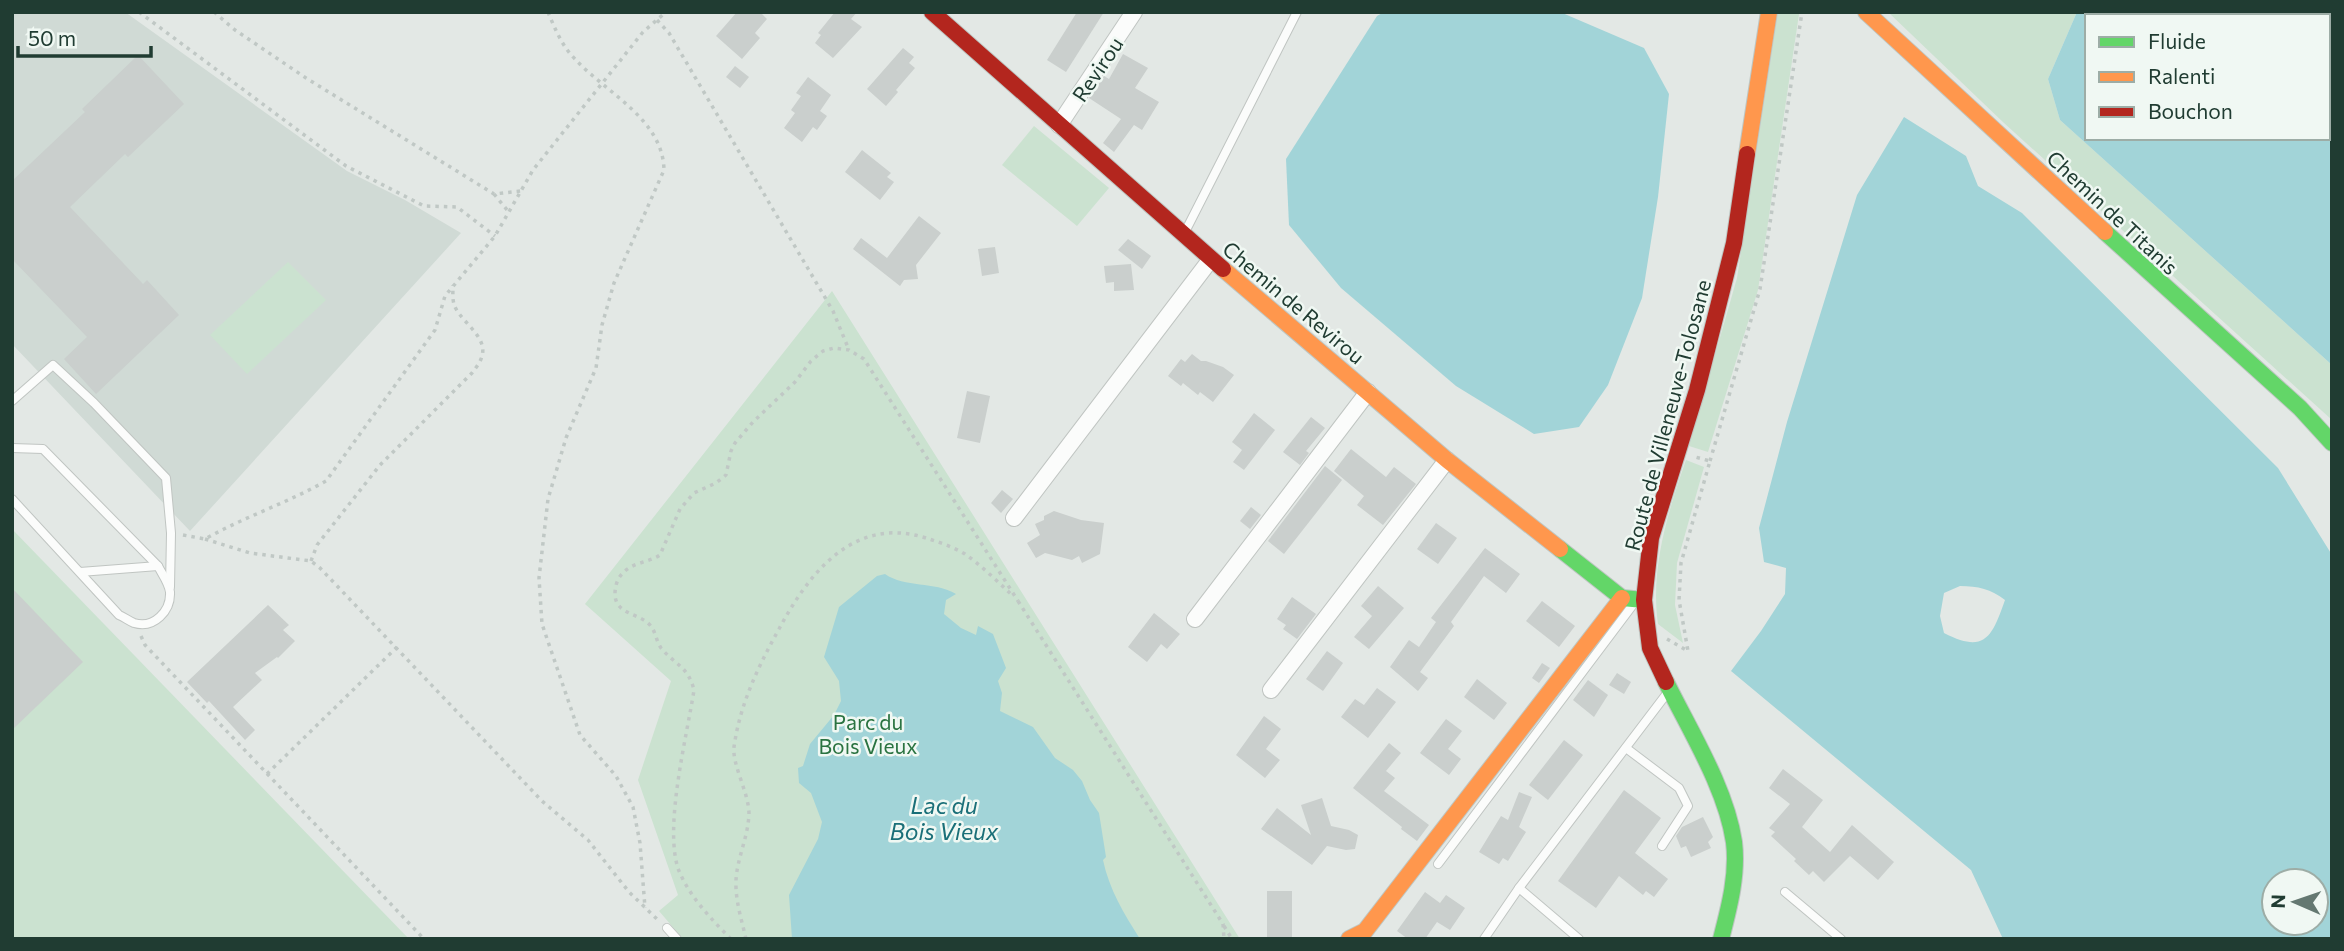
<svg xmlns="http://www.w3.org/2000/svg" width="2344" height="951" font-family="Commissioner,sans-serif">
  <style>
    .built { fill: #d0dad5 }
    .green { fill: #cbe2d0 }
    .water { fill: #a2d4d8; fill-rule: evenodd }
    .building { fill: #cacfcd }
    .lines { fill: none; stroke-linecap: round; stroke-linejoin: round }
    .lane-casing { stroke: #c0c5c2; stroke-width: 10 }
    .street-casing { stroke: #c0c5c2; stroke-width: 18 }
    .fast-casing { stroke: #bec6c2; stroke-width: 18 }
    .slow-casing { stroke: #bec6c2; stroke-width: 18 }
    .jam-casing { stroke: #bec6c2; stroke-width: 18 }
    .path { stroke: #c0c8c5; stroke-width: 3.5; stroke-dasharray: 3.5 5; stroke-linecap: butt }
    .lane { stroke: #fbfcfb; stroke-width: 8 }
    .street { stroke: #fbfcfb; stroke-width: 16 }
    .fast { stroke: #63d668; stroke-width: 16 }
    .slow { stroke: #ff974d; stroke-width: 16 }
    .jam { stroke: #b3261e; stroke-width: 16 }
    .labels { text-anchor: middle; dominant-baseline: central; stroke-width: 5; stroke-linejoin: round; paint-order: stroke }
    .street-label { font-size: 21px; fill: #203c32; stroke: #f0f8f3 }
    .park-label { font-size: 21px; fill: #2a7341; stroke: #f0f8f3 }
    .water-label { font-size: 23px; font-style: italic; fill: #1a6f78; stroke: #f0f8f3 }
  </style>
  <rect width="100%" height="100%" fill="#e3e8e5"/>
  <!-- built -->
  <path class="built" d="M12 12H125L347 171 405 200 461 233 190 531 12 344Z"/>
  <!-- green -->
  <g class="green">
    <path d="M1778 12 1799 14 1758 290 1708 452 1689 446 1737 278Z"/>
    <path d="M1888 12H2077L2048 79 2060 120 2332 365V420L2004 123Z"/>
    <path d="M1034 126 1109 188 1077 226 1002 165Z"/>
    <path d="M288 262 326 300 247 374 210 335Z"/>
    <path d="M832 291 1240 939H683L659 911 678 895 638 780 671 681 585 604Z"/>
    <path d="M1686 460 1704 467 1677 563 1675 605 1683 643 1658 624C1650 568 1668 512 1686 460Z"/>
    <path d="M12 529 409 939H12Z"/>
  </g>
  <!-- water -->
  <g class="water">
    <path d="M1384 12H1560L1644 48 1669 94 1658 197 1642 298 1608 385 1579 427 1534 434 1456 386 1341 288 1289 225 1286 159 1377 16Z"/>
    <path d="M2077 12H2288L2293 16H2087V138H2328V57L2332 62V365L2060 120 2048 79Z"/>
    <path d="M1904 117 1966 156 1978 186 2022 213 2278 468 2332 555V939H2003L1971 870 1731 671 1761 631 1785 594 1786 568 1764 562 1759 528 1787 422 1857 195ZM1960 586C1978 586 1991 589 2005 600 1992 637 1985 654 1944 633L1940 616 1944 593ZM2274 881H2316V923H2274Z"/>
    <path d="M885 574C905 588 934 581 956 594L946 600 944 614 961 628 976 635 978 626 993 634 1006 668 998 681 1002 693 1000 711 1033 727 1055 758 1073 770 1082 781 1090 800 1099 813 1106 857 1103 860C1109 889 1124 914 1140 939H792L789 895 818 839 822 822 811 793 799 783 798 768 803 766 810 744 834 715 841 701 839 681 824 657 839 607 877 576Z"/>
  </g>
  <!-- building -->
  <g class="building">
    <path d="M737 12H760L767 19 755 33 760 38 742 59 716 36Z"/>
    <path d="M835 12H857L851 19 862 27 833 58 815 43 821 35 818 33Z"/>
    <path d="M1077 12H1104L1066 72 1047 60Z"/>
    <path d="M903 48 914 57 909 63 915 68 896 90 898 92 886 106 867 89Z"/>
    <path d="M1123 54 1148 68 1135 88 1159 102 1142 130 1134 125 1114 152 1103 143 1121 119 1089 98 1104 76 1109 79Z"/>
    <path d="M138 55 184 104 128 157 125 154 70 207 143 284 147 280 179 315 96 394 64 359 87 337 12 259V181L85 112 82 109Z"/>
    <path d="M735 66 749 77 740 88 726 77Z"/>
    <path d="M808 77 831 95 820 111 827 116 817 130 813 127 802 142 784 128 795 113 791 110 801 96 796 93Z"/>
    <path d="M862 150 891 173 887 177 894 182 880 200 845 172Z"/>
    <path d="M919 216 941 233 916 265 918 279 904 280 900 286 853 249 861 238 887 258Z"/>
    <path d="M1128 239 1151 256 1142 269 1118 250Z"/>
    <path d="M995 247 999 273 982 276 978 249Z"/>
    <path d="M1131 264 1134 290 1114 291V282L1106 283 1104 266Z"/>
    <path d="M1192 354 1201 361H1206L1223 367 1234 375 1213 402 1200 392 1198 395 1183 383 1181 386 1168 376 1181 359 1185 362Z"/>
    <path d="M967 391 990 396 980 443 957 438Z"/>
    <path d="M1254 413 1275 430 1244 470 1233 462 1242 450 1232 442Z"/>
    <path d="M1311 417 1325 428 1306 451 1309 453 1300 465 1283 452Z"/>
    <path d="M1351 449 1386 477 1394 467 1416 484 1383 525 1357 505 1364 496 1334 471Z"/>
    <path d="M1325 466 1342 480 1284 554 1268 541Z"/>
    <path d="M1002 490 1013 499 1001 513 991 503Z"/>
    <path d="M1251 507 1261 515 1250 529 1240 521Z"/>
    <path d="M1054 511 1081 520 1104 523 1100 554 1082 563 1079 556 1072 560 1045 553 1036 558 1027 543 1040 535 1035 524 1044 520V516Z"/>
    <path d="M1436 523 1457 538 1438 564 1417 549Z"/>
    <path d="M1485 548 1520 574 1506 593 1484 576 1451 622 1454 626 1420 672 1428 678 1418 691 1390 667 1409 640 1419 647 1436 622 1431 618Z"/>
    <path d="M1378 586 1404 608 1369 649 1354 637 1372 616 1361 606Z"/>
    <path d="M12 588 83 662 12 730Z"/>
    <path d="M1292 597 1316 614 1297 639 1283 629 1286 625 1277 619Z"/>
    <path d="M1542 601 1575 626 1559 647 1526 621Z"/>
    <path d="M268 605 289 625 283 630 295 641 278 658 277 657 255 673 262 680 233 707 255 730 245 740 209 701 207 703 187 682Z"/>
    <path d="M1154 613 1180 634 1167 649 1161 644 1147 662 1128 647Z"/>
    <path d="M1327 651 1343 663 1323 691 1306 679Z"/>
    <path d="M1542 663 1550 668 1539 683 1532 678Z"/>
    <path d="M1617 673 1631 682 1624 694 1609 685Z"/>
    <path d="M1477 679 1507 703 1494 720 1464 697Z"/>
    <path d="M1588 680 1608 695 1594 717 1573 700Z"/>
    <path d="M1377 688 1396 702 1368 738 1341 717 1355 699 1364 705Z"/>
    <path d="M1264 716 1281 729 1266 749 1280 760 1265 778 1236 755Z"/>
    <path d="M1446 719 1462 731 1448 749 1461 759 1449 775 1420 753Z"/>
    <path d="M1564 740 1583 755 1548 800 1529 785Z"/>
    <path d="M1389 743 1401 753 1386 771 1395 778 1384 791 1429 825 1417 841 1401 829 1402 827 1353 788Z"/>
    <path d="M1783 769 1823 800 1802 827 1830 852 1852 825 1894 862 1878 880 1850 856 1824 882 1813 871 1809 875 1794 861 1796 859 1771 836 1775 832 1769 828 1790 804 1769 788Z"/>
    <path d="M1624 790 1661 818 1635 853 1668 879 1654 897 1646 891 1643 895 1619 876 1596 908 1558 881Z"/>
    <path d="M1519 792 1532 797 1519 827 1526 832 1508 861 1503 858 1499 864 1479 852 1501 816 1508 820Z"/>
    <path d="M1322 798 1331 826 1349 830 1358 835 1355 849 1346 850 1327 846 1312 865 1261 829 1277 808 1311 835 1301 805Z"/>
    <path d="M1703 817 1713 837 1708 842 1711 848 1691 857 1686 846 1681 848 1676 836 1682 827Z"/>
    <rect x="1267" y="891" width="25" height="48"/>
    <path d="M1425 892 1440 903 1446 895 1465 908 1450 930 1437 922 1425 939H1408L1397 931Z"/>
  </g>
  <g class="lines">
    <defs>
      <g id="lane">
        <path d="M1185 232 1297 12"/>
        <path d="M12 401 53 365 94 403 166 478 171 533 170 587"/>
        <path d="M12 448 43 449 158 566"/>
        <path d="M12 499 119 615C124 617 129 621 134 623 154 629 171 611 170 592 169 583 162 574 158 566L80 572"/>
        <path d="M1626 748 1679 788 1688 806 1662 846"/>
        <path d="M1438 864 1635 602"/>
        <path d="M1785 892 1841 939"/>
        <path d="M667 928 677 939"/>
        <path d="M1484 939 1519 888"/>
        <path d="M1579 939 1519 888 1668 692"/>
      </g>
      <g id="street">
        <path d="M1059 125 1134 12"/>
        <path d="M1014 518 1211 259"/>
        <path d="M1195 619 1368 392"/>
        <path d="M1271 690 1447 460"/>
      </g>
      <g id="fast">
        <path d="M2105 232 2300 408 2332 443"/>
        <path d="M1560 549 1622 598 1644 600"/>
        <path d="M1666 682C1690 731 1726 788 1734 842 1738 875 1729 908 1721 939"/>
      </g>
      <g id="slow">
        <path d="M1866 12 2105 232"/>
        <path d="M1747 154 1769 12"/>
        <path d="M1223 269 1447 460 1560 549"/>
        <path d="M1349 939 1365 931 1622 598"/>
      </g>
      <g id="jam">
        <path d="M932 12 1223 269"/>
        <path d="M1666 682 1650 648 1644 600 1651 538 1697 390 1734 243 1747 154"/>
      </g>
    </defs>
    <!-- lane casing -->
    <use href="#lane" class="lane-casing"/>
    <!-- street casing -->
    <use href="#street" class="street-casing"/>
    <!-- fast casing -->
    <use href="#fast" class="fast-casing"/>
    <!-- slow casing -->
    <use href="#slow" class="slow-casing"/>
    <!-- jam casing -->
    <use href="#jam" class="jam-casing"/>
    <!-- path -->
    <g class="path">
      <path d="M139 12 346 166 424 206 457 207 495 236"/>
      <path d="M214 12 235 30 306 78 494 194 521 191"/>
      <path d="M548 12C555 29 562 46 575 59 606 93 663 119 664 170L614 283 602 325 596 368 566 438 548 499 539 578 542 624 580 735 616 776 633 807 640 843 645 908"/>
      <path d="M657 20 669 33 833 311 849 350"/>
      <path d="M494 194 508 211"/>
      <path d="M1710 461 1760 289 1802 12"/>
      <path d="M183 535 205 539C244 517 287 503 326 481L435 330 445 296 495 236 533 170 643 32 666 12"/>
      <path d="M205 539 250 553 311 561 320 568 542 801 588 840 629 892 660 922"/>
      <path d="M311 561 317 545 380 465 472 373C475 369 479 364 481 359 490 338 463 324 455 307 452 300 453 293 453 285"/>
      <path d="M1018 601 1223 924 1224 939"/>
      <path d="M141 636 145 645 424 939"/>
      <path d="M1667 639 1688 651 1679 600 1681 563 1710 461 1695 457"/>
      <path d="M267 774 397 647"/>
      <path d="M1224 926 1232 939"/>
      <path d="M731 939C711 919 690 897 679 871 663 829 687 736 694 690 688 666 675 665 661 648 656 641 656 631 649 624 638 613 615 614 615 594 615 587 617 579 622 574 632 562 648 563 660 555L680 509 694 493 716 483 726 475 731 451 735 443 753 422 795 382 811 361 823 351 834 348 849 350 864 359 1018 601"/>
      <path d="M746 939C741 917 733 894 737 871 740 852 748 835 749 814 749 793 732 765 734 747 740 704 758 667 779 629 809 573 854 515 926 538 939 542 953 547 965 554 982 566 998 582 1013 596"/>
    </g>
    <!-- lane -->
    <use href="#lane" class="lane"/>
    <!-- street -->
    <use href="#street" class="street"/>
    <!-- fast -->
    <use href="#fast" class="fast"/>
    <!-- slow -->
    <use href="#slow" class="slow"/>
    <!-- jam -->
    <use href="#jam" class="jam"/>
  </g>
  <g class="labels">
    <!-- street labels -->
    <g class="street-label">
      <text transform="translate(1097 69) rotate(-56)">Revirou</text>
      <text transform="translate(2113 212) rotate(43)">Chemin de Titanis</text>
      <text transform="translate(1294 302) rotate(40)">Chemin de Revirou</text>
      <text transform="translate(1667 415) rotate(-75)">Route de Villeneuve-Tolosane</text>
    </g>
    <!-- park labels -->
    <g class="park-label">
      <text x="868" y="721">Parc du<tspan x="868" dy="24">Bois Vieux</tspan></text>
    </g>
    <!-- water labels -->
    <g class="water-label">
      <text x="944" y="805">Lac du<tspan x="944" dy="26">Bois Vieux</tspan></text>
    </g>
  </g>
  <!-- border -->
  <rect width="2344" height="951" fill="none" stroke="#203c32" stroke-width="28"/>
  <!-- legend -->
  <rect x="2085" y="14" width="245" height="126" fill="#f0f8f3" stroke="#9dada6" stroke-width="2"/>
  <rect x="2099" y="37" width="35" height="10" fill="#63d668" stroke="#9dada6" stroke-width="2"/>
  <text x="2148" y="49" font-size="21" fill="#203c32">Fluide</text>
  <rect x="2099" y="72" width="35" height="10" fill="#ff974d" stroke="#9dada6" stroke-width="2"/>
  <text x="2148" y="84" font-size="21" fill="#203c32">Ralenti</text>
  <rect x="2099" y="107" width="35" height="10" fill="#b3261e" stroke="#9dada6" stroke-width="2"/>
  <text x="2148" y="119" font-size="21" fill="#203c32">Bouchon</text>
  <!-- north arrow -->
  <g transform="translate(2295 902) rotate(272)"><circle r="33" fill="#f0f8f3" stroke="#9dada6" stroke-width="2"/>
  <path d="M0-5L12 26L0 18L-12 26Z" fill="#647871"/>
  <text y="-10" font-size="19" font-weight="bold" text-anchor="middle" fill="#203c32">N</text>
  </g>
  <!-- scale -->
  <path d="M18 46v10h133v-10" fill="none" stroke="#203c32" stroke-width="3.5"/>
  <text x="28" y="46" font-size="21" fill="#203c32" stroke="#f0f8f3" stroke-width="5" paint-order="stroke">50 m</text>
</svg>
